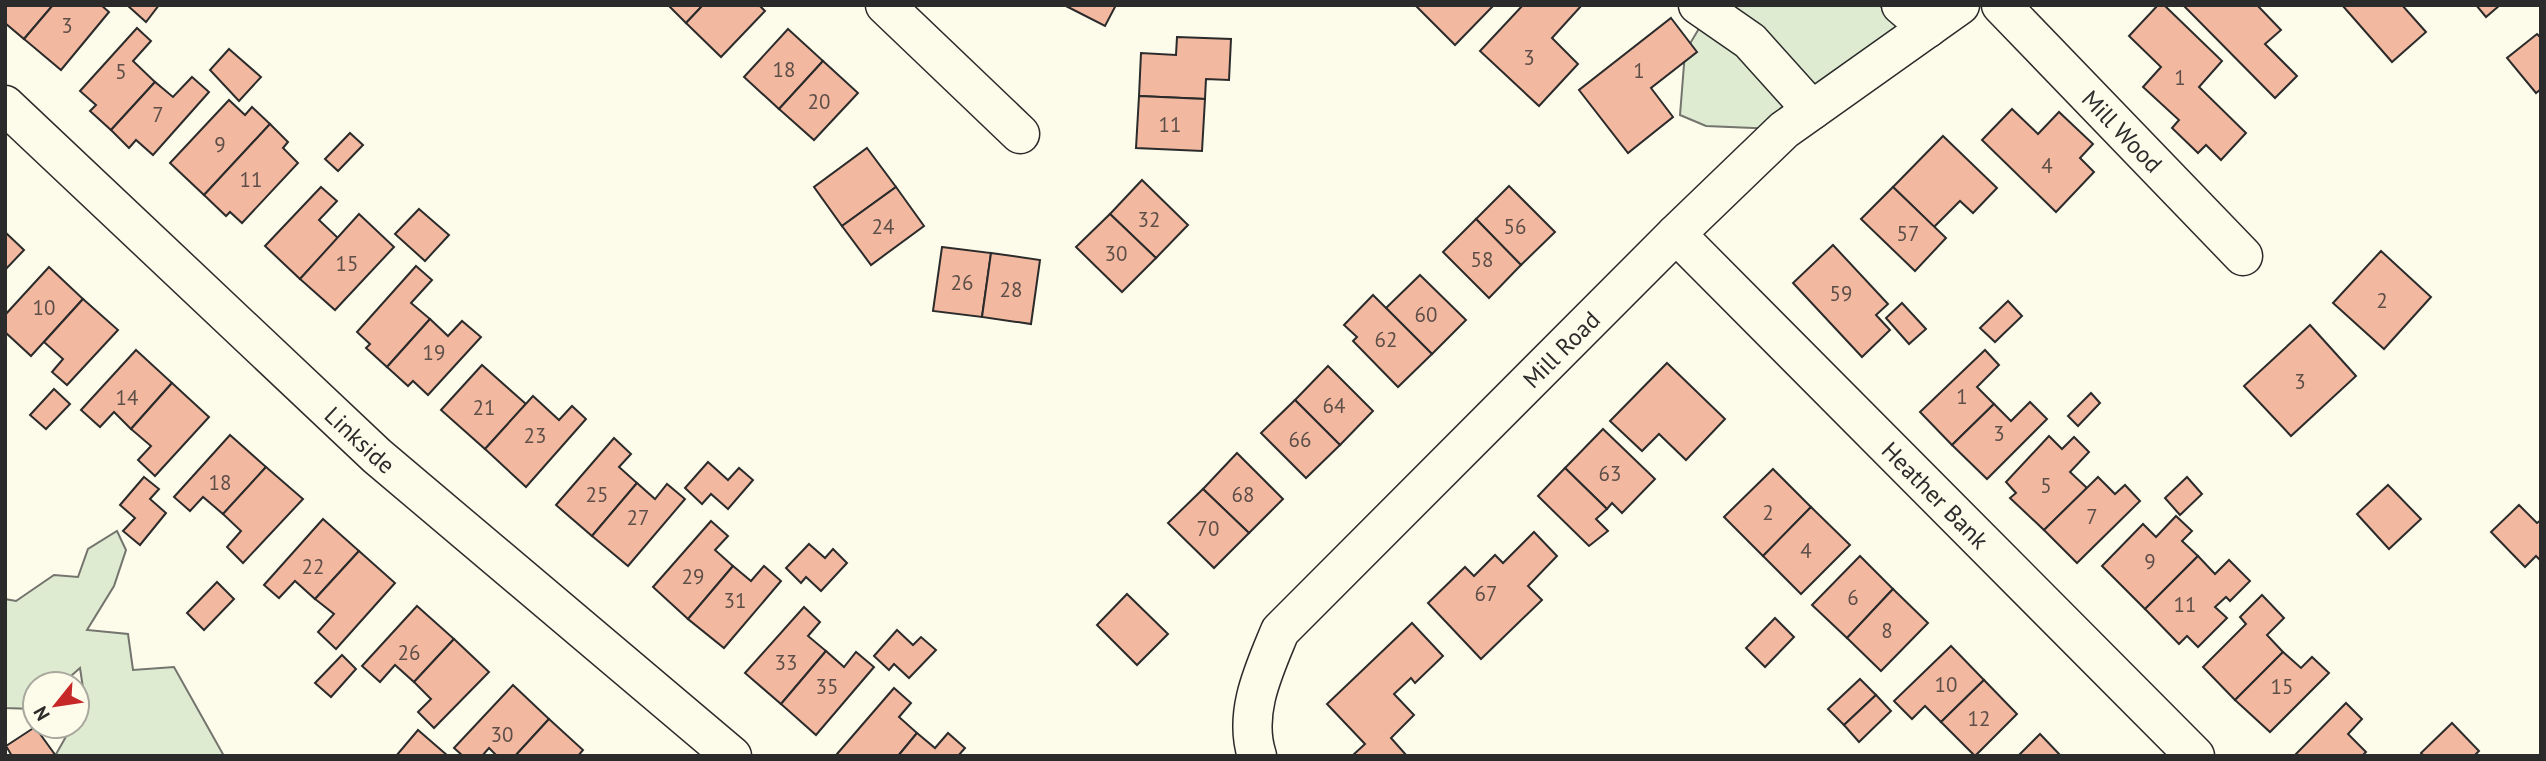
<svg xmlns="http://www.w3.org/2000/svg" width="2546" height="761" font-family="'PT Sans',sans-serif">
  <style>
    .green { fill: #deebd1; stroke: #74746e; stroke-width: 2 }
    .building { fill: #f2b8a0; stroke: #2b2b2b; stroke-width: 2 }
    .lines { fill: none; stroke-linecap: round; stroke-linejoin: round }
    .minor-casing { stroke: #2b2b2b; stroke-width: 41 }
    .minor { stroke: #fdfbea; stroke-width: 38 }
    .labels { text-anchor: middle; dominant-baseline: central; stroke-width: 5; stroke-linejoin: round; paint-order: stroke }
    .number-label { font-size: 21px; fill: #5d4e48 }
    .street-label { font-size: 24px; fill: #2b2b2b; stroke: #fdfbea }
  </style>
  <rect width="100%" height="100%" fill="#fdfbea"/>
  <!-- green -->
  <g class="green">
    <path d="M1713 5H1878L1894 15 1902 32 1777 129 1706 126 1680 115 1685 52Z"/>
    <path d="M117 531 126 550 114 586 87 630 128 634 133 670 174 667 224 756H55L72 726H77V716L85 701 80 668 62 684H35L34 709 5 708V599L16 601 54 575 78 577 88 549Z"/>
  </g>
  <!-- building -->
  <g class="building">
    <path d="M5 5H53L24 39 5 23Z"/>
    <path d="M53 5H101L109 12 61 70 24 39Z"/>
    <path d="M127 5H159L146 22Z"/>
    <path d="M668 5H703L686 23Z"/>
    <path d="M703 5H759L765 11 721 57 686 23Z"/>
    <path d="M1064 5H1116L1105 26Z"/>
    <path d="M1415 5H1494L1455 45Z"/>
    <path d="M1523 5H1582L1552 38 1578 64 1539 106 1480 51Z"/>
    <path d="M2158 5H2164L2222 61 2199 87 2246 133 2221 160 2206 145 2198 153 2172 128 2179 120 2143 87 2161 67 2129 36Z"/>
    <path d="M2183 5H2257L2281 30 2265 44 2297 76 2275 98Z"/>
    <path d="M2342 5H2402L2426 32 2392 62Z"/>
    <path d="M2476 5H2500L2486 17Z"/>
    <path d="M1671 18 1697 52 1651 88 1673 117 1628 153 1579 90Z"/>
    <path d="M137 28 151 41 133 61 155 82 111 130 90 111 96 105 80 91Z"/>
    <path d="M788 29 823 61 779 109 744 77Z"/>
    <path d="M2537 34 2541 38V89L2536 93 2507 58Z"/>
    <path d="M1177 37 1231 39 1229 80 1206 79 1205 99 1139 96 1141 53 1176 55Z"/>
    <path d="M229 49 261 77 239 101 210 70Z"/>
    <path d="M823 61 858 93 814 140 779 109Z"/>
    <path d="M192 77 209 92 153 155 136 140 129 148 111 130 155 82 173 97Z"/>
    <path d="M1139 96 1205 99 1202 151 1136 148Z"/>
    <path d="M229 100 245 115 252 107 270 124 204 195 170 163Z"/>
    <path d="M2012 109 2038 134 2059 112 2093 144 2080 158 2094 172 2056 212 1982 140Z"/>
    <path d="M270 124 288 142 283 148 298 163 242 223 230 212 226 216 204 195Z"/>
    <path d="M350 133 363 145 338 171 325 159Z"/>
    <path d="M1943 136 1997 188 1973 213 1960 201 1934 227 1893 187Z"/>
    <path d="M867 148 896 187 842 226 814 187Z"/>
    <path d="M1142 180 1188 225 1156 258 1110 214Z"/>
    <path d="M1509 186 1555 232 1521 265 1476 219Z"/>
    <path d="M321 187 337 201 319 220 338 238 300 279 265 246Z"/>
    <path d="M896 187 924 226 871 265 842 226Z"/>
    <path d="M1893 187 1946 238 1915 271 1861 219Z"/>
    <path d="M419 209 449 235 425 261 395 234Z"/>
    <path d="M359 214 394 247 335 310 300 279Z"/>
    <path d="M1110 214 1156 258 1122 292 1076 247Z"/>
    <path d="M1476 219 1521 265 1489 298 1443 252Z"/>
    <path d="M5 232 24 250 5 270Z"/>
    <path d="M1833 245 1888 304 1876 315 1890 330 1862 357 1793 283Z"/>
    <path d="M942 247 991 253 982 317 933 311Z"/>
    <path d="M2381 251 2431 297 2384 349 2333 303Z"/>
    <path d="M991 253 1040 260 1031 324 982 317Z"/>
    <path d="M416 266 432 280 411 303 430 319 387 367 366 348 370 344 357 332Z"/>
    <path d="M49 267 83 299 31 356 5 332V315Z"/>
    <path d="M1420 275 1466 320 1432 354 1386 308Z"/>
    <path d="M1373 295 1432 354 1398 387 1353 341 1357 337 1344 325Z"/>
    <path d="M83 299 118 330 67 385 52 372 63 359 44 342Z"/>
    <path d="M2008 301 2022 316 1995 342 1980 328Z"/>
    <path d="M1902 303 1926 329 1909 344 1886 318Z"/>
    <path d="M430 319 448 336 462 321 481 337 428 395 413 381 408 386 387 367Z"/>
    <path d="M2310 325 2356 376 2291 436 2244 386Z"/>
    <path d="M136 350 172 383 131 429 114 412 100 427 81 410Z"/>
    <path d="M1985 350 1999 365 1977 387 1994 404 1952 445 1920 412Z"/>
    <path d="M1667 363 1725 419 1686 460 1659 434 1642 451 1610 421Z"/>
    <path d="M482 365 526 404 485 449 441 410Z"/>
    <path d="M1328 366 1373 411 1340 445 1295 400Z"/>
    <path d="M172 383 209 417 155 476 138 460 151 446 131 429Z"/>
    <path d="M54 389 70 404 46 429 30 415Z"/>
    <path d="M2091 393 2100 403 2078 426 2068 416Z"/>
    <path d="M533 396 559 420 572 406 586 419 526 487 485 449Z"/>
    <path d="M1295 400 1340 445 1306 478 1261 433Z"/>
    <path d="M2030 402 2047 419 1987 479 1952 445 1994 404 2011 421Z"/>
    <path d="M1603 429 1655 479 1622 513 1612 503 1607 509 1565 468Z"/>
    <path d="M230 435 266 467 223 514 203 497 190 511 174 497Z"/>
    <path d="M2049 436 2062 449 2074 437 2089 452 2070 472 2087 488 2044 530 2010 498 2016 493 2006 482Z"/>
    <path d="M614 438 631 454 619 467 637 483 592 536 556 505Z"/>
    <path d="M1237 453 1283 499 1249 533 1203 489Z"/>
    <path d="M708 462 728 480 739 468 753 480 728 509 711 494 702 504 685 488Z"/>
    <path d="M266 467 303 499 243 563 227 547 241 531 223 514Z"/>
    <path d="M1565 468 1607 509 1596 519 1608 531 1589 546 1538 496Z"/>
    <path d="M1773 469 1811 507 1763 556 1724 517Z"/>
    <path d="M144 477 159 489 150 499 166 513 140 545 123 531 135 518 120 505Z"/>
    <path d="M2098 477 2115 494 2125 485 2140 501 2077 563 2044 530Z"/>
    <path d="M2187 477 2202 494 2180 515 2165 498Z"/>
    <path d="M637 483 655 499 667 484 685 499 628 566 592 536Z"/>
    <path d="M2388 485 2421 519 2389 549 2357 514Z"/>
    <path d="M1203 489 1249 533 1214 568 1168 523Z"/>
    <path d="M2519 505 2537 523 2541 520V561L2536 556 2525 567 2491 532Z"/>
    <path d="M1811 507 1850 545 1801 594 1763 556Z"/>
    <path d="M2176 516 2192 531 2182 541 2198 556 2145 609 2102 566 2143 524 2156 537Z"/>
    <path d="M323 519 359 551 315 599 295 581 279 598 264 585Z"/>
    <path d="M711 521 728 536 715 550 733 566 688 619 653 587Z"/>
    <path d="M1534 532 1557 556 1528 586 1542 600 1481 659 1428 603 1465 567 1474 576 1495 555 1503 563Z"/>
    <path d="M809 544 825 558 833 549 847 563 821 591 806 577 801 583 786 568Z"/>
    <path d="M359 551 395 583 336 649 318 632 334 614 315 599Z"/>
    <path d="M1860 556 1893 589 1847 638 1812 605Z"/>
    <path d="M2198 556 2215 574 2229 560 2250 581 2230 601 2226 597 2215 607 2227 618 2198 647 2187 636 2179 644 2145 609Z"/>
    <path d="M733 566 751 581 764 566 781 581 724 648 688 619Z"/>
    <path d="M217 582 234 599 204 630 187 613Z"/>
    <path d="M1893 589 1928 623 1881 671 1847 638Z"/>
    <path d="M1127 594 1168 634 1137 665 1097 625Z"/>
    <path d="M2262 595 2284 618 2267 635 2283 652 2235 700 2203 667 2246 624 2240 617Z"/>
    <path d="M417 606 454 639 414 682 395 665 380 682 362 666Z"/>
    <path d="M804 607 820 622 808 636 826 651 781 704 745 673Z"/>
    <path d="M1775 618 1794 637 1765 667 1746 648Z"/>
    <path d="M1412 623 1443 656 1415 683 1411 678 1394 694 1414 715 1391 738 1407 756H1352L1365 744 1327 704Z"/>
    <path d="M897 630 913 645 921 637 936 650 909 678 894 664 889 670 874 656Z"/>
    <path d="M454 639 489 672 434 728 418 712 431 699 414 682Z"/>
    <path d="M1951 646 1984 680 1941 722 1925 706 1912 719 1894 701Z"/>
    <path d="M826 651 844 667 856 652 874 667 816 735 781 704Z"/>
    <path d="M2283 652 2301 668 2312 657 2329 673 2270 732 2235 700Z"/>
    <path d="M342 655 356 669 331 697 315 683Z"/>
    <path d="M1860 679 1876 695 1844 725 1828 709Z"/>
    <path d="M1984 680 2017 714 1975 756 1941 722Z"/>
    <path d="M513 685 549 719 515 756H497L489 748 482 756H463L454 748Z"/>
    <path d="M894 688 911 703 899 717 917 733 898 756H838L837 754Z"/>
    <path d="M1876 695 1891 711 1859 742 1844 725Z"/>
    <path d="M2346 703 2362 719 2348 734 2366 752 2362 756H2294Z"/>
    <path d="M549 719 583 750 578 756H515Z"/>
    <path d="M2452 723 2479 751 2474 756H2424L2421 753Z"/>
    <path d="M35 727 56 756H12L6 746Z"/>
    <path d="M418 730 448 756H396Z"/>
    <path d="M917 733 935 748 948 733 965 748 958 756H898Z"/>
    <path d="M2040 734 2061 756H2018Z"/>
  </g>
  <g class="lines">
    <defs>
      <g id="minor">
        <path d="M885 5 1020 134"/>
        <path d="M1698 5 1750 41 1812 110"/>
        <path d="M1901 5 1928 28"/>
        <path id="s1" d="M2001 5 2243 256"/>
        <path id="s2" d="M5 105 377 456 732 756"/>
        <path id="s3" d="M1676 234 2195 756"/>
        <path id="s4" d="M1257 756C1243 713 1264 670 1280 631L1676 234 1784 130 1960 5"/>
      </g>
    </defs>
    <!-- minor casing -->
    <use href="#minor" class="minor-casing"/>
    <!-- minor -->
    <use href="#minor" class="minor"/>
  </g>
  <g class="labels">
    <!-- number labels -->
    <g class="number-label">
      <text x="67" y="25">3</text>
      <text x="1529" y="57">3</text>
      <text x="784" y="69">18</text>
      <text x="1639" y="70">1</text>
      <text x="121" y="71">5</text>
      <text x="2180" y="77">1</text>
      <text x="819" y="101">20</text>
      <text x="158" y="114">7</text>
      <text x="1170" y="124">11</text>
      <text x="220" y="144">9</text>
      <text x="2047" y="165">4</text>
      <text x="251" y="179">11</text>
      <text x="1149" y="219">32</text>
      <text x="883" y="226">24</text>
      <text x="1515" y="226">56</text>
      <text x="1908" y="233">57</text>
      <text x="1116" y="253">30</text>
      <text x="1482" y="259">58</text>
      <text x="347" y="263">15</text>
      <text x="962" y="282">26</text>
      <text x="1011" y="289">28</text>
      <text x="1841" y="293">59</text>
      <text x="2382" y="300">2</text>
      <text x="44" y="307">10</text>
      <text x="1426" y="314">60</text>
      <text x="1386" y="339">62</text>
      <text x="434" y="352">19</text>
      <text x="2300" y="381">3</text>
      <text x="1962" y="396">1</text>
      <text x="127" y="397">14</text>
      <text x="1334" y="405">64</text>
      <text x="484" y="407">21</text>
      <text x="1999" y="433">3</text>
      <text x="535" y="435">23</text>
      <text x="1300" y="439">66</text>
      <text x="1610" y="473">63</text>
      <text x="220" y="482">18</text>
      <text x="2046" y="485">5</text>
      <text x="597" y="494">25</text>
      <text x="1243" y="494">68</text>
      <text x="1768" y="512">2</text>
      <text x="2092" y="516">7</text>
      <text x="638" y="517">27</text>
      <text x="1208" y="528">70</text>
      <text x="1806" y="550">4</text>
      <text x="2150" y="561">9</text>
      <text x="313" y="566">22</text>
      <text x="693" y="576">29</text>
      <text x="1486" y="593">67</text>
      <text x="1853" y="597">6</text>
      <text x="735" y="600">31</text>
      <text x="2185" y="604">11</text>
      <text x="1887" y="630">8</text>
      <text x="409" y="652">26</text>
      <text x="786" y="662">33</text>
      <text x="1946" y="684">10</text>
      <text x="827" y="686">35</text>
      <text x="2282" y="686">15</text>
      <text x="1979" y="718">12</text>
      <text x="502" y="734">30</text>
    </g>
    <!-- street labels -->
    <g class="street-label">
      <text stroke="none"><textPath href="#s1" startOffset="175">Mill Wood</textPath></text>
      <text stroke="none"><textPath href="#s4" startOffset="528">Mill Road</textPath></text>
      <text stroke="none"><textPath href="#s2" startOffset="488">Linkside</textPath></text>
      <text stroke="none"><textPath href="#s3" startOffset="368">Heather Bank</textPath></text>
    </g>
  </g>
  <!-- border -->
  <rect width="2546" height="761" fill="none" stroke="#2b2b2b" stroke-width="14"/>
  <!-- north arrow -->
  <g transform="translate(56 705) rotate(240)"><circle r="33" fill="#fdfbea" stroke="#a9a89e" stroke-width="2"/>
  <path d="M0-5L12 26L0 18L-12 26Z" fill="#c62828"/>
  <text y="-10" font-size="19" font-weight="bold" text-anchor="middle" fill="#2b2b2b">N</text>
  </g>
</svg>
